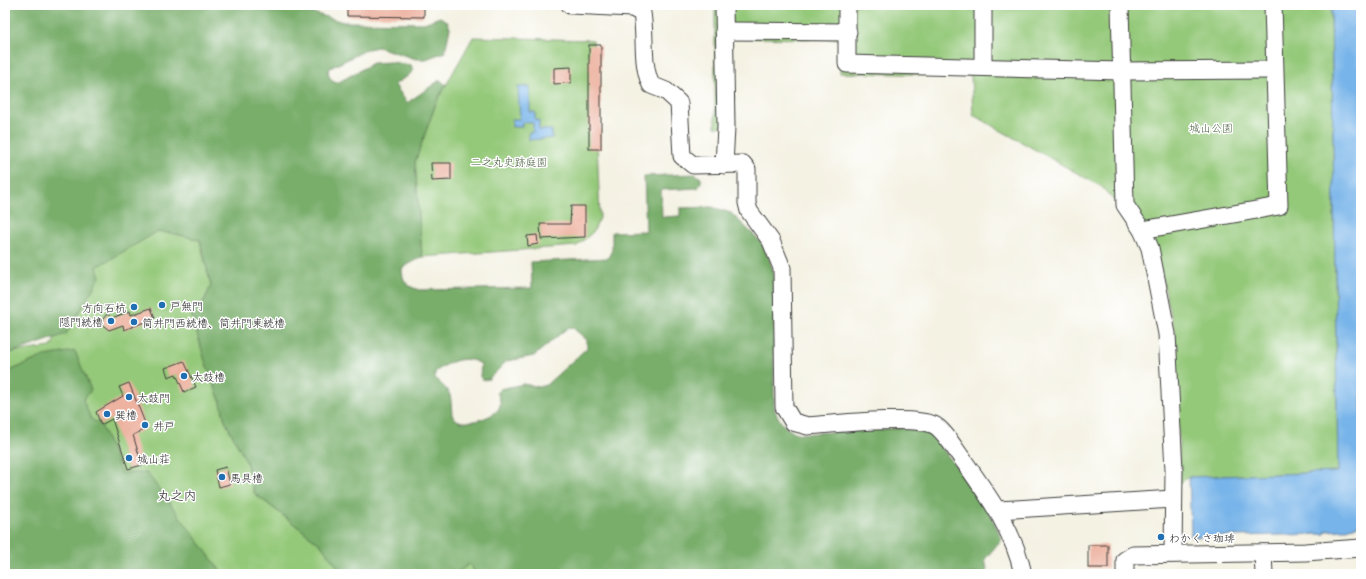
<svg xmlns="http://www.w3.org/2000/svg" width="1366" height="579" font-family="Mali,'Klee One',sans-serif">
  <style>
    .green { fill: #95c97a; stroke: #58724b }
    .forest { fill: #78ad6a; stroke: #4a6443; fill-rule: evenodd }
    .water { fill: #77b4e9; stroke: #4a6882 }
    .building { fill: #edb2a0 }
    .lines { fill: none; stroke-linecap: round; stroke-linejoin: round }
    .minor-casing { stroke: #3c3c3a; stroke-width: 19 }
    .minor { stroke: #fff; stroke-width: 17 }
    .poi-dot { fill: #1f6fb2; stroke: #fff; stroke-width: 1.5 }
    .labels { text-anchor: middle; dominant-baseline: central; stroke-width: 3; stroke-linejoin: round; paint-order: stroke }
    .park-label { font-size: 11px; fill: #4c6142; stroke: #fff }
    .poi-label { font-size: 11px; fill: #1c1c1c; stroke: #fff; text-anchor: start }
    .quarter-label { font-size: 13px; fill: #1c1c1c; stroke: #fff }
  </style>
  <rect width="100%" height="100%" fill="#fff"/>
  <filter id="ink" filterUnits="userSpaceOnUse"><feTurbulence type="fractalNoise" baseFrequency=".025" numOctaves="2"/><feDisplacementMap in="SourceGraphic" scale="8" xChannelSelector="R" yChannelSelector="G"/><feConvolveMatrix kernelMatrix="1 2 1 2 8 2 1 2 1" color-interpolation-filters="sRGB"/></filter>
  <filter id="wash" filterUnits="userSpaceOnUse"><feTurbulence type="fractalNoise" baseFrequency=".012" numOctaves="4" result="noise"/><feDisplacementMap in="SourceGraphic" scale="16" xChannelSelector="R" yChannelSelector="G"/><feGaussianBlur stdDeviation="0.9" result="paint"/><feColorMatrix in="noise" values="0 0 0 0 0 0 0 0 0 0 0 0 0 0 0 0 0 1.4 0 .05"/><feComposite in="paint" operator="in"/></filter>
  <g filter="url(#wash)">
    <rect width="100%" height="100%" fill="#f4f2e3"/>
    <!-- green -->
    <g class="green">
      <path d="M715 5H1331L1338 472 1189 477 1180 483 1175 333 1153 237 1122 210 1102 187 973 115 971 75 840 73V39L730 38 736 126 715 127Z"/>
      <path d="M473 37 593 40 600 218 593 232 577 246 422 257 415 162 436 103Z"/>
      <path d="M153 224 200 240 211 286 203 303 189 307 209 372 221 403 225 421 246 461 254 493 320 544 343 574H201L5 395V353L51 347 95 263Z"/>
      <path d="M469 564 477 574H456Z"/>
    </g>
    <!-- forest -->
    <g class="forest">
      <path d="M5 5H288L343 22 424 23 440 17 447 21 450 28 445 52 426 59H416L378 47 368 49 330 68 328 72 329 76 333 82H339L373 63 391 62 411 65 413 70C409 78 401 78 395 85L407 103 440 80 446 85 436 103 415 162 422 257 402 268C402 282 407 286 419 290L532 288 531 262 608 258 612 250V232L646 231 644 176 695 174 701 178V182L698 188 661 190 662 217 680 216V208L712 207 731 213 761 242 769 258 774 274V409C782 425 784 429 801 434L902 428 931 434 986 505 1002 539 985 559 988 574H477L469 564 456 574H343L320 544 254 493 246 461 225 421 221 403 205 361 189 307 203 303 211 286 200 240 171 233 157 232 97 267 100 277 66 334 5 355ZM573 328 587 340V348L546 385 539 387 523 384 500 389 497 392C499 397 502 403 499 408 495 417 468 425 459 421 456 420 454 417 452 415 450 390 453 396 435 378V372C449 362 464 354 481 364L480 377 483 380 489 379 507 361 534 356 566 329Z"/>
      <path d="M75 351 91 390 83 400 91 419 101 425 121 473H147L223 574H5V373L44 356Z"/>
    </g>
    <!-- water -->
    <g class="water">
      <path d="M1331 5H1361V525L1343 530 1326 531 1325 534 1191 537 1189 477 1338 472Z"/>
      <path d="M518 87H530V112H535V120H539V130H552V138L529 140V132H533V123L522 122V127H512V119H520Z"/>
    </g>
    <g id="blocks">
      <!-- building -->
      <g class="building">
        <path d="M347 5H424V17L347 16Z"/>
        <rect x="589" y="45" width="12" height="104"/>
        <path d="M571 67V83L554 84V68Z"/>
        <path d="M431 163H451V180L432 181Z"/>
        <path d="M571 206H585V237L541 239 540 224H570Z"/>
        <path d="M537 235 538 244 528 246 527 236Z"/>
        <path d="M151 308 155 318 124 330 123 325 109 330 100 323 107 314 112 318 130 311 131 315Z"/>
        <path d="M184 361 196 387 184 392 176 374 168 377 165 368Z"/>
        <path d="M129 383 147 428 133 435 142 465 128 469 112 419 101 425 96 412 123 396 119 387Z"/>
        <path d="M226 467 230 484 219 487 215 470Z"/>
        <rect x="1088" y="545" width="20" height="23"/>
      </g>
    </g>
  </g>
  <g filter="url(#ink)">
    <use href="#blocks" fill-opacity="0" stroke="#3c3c3a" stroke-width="1"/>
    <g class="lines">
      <defs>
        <g id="minor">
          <path d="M570 5 632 8 642 13C646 37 641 63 651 85L666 91 679 103 682 156 693 165 743 164 747 169V203L749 211 771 241 782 268 784 407 793 422 808 426C834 424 914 415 934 425 943 429 955 449 961 457 987 494 1014 530 1023 574"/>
          <path d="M847 5V64L1122 71 1273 70"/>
          <path d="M983 5V67"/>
          <path d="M1120 5 1125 205 1142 230 1150 248 1167 334 1174 470 1173 554"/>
          <path d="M724 31 848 32"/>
          <path d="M724 165 726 127 724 5"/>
          <path d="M1142 230 1279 206 1273 5"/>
          <path d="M999 510 1173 499"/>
          <path d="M1263 553 1264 574"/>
          <path d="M1125 574V560L1133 555 1305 552 1361 548"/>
        </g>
      </defs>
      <!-- minor casing -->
      <use href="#minor" class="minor-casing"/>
      <!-- minor -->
      <use href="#minor" class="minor"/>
    </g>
  </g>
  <!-- markers -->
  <g class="poi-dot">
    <circle cx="162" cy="305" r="4"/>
    <circle cx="134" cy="307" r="4"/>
    <circle cx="111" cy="321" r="4"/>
    <circle cx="134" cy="322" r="4"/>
    <circle cx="184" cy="376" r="4"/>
    <circle cx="129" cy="397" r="4"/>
    <circle cx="107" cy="414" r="4"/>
    <circle cx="145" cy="425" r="4"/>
    <circle cx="129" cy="458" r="4"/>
    <circle cx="222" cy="477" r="4"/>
    <circle cx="1161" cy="537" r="4"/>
  </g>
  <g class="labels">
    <!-- park labels -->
    <g class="park-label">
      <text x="1211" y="127">城山公園</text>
      <text x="509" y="161">二之丸史跡庭園</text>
    </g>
    <!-- poi labels -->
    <g class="poi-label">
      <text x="170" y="305">戸無門</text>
      <text x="126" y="307" text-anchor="end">方向石杭</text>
      <text x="103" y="321" text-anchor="end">隠門続櫓</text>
      <text x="142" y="322">筒井門西続櫓、筒井門東続櫓</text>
      <text x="192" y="376">太鼓櫓</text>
      <text x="137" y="397">太鼓門</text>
      <text x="115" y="414">巽櫓</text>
      <text x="153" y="425">井戸</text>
      <text x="137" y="458">城山荘</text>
      <text x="230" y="477">馬具櫓</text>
      <text x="1169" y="537">わかくさ珈琲</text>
    </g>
    <!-- quarter labels -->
    <g class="quarter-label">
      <text x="177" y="494">丸之内</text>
    </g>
  </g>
  <!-- margin -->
  <rect width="1366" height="579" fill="none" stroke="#fff" stroke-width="20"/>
</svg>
